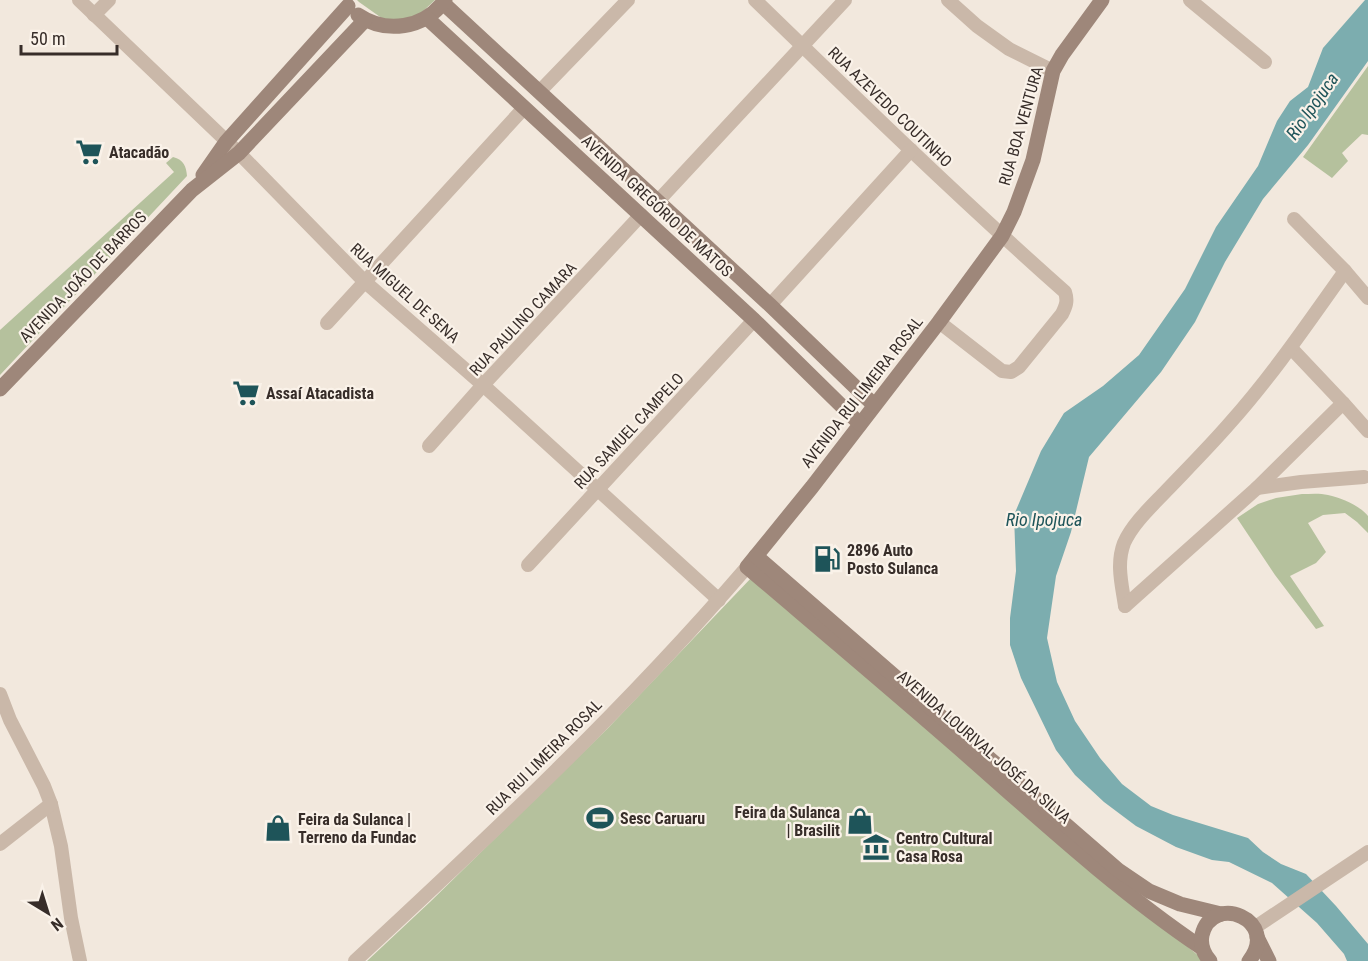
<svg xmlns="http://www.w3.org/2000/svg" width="1368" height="961" font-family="'Roboto Condensed',sans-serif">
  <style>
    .green { fill: #b5c19d }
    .water { fill: #7cadaf }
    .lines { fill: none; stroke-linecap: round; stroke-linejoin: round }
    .street { stroke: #cab8a9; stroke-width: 14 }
    .secondary { stroke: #9e877a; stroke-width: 15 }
    .labels { text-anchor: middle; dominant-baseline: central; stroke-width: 4.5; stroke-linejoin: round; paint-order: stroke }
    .street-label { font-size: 16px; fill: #372d29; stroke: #faf2e9 }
    .poi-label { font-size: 16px; font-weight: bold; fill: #372d29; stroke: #faf2e9; text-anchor: start }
    .water-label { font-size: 18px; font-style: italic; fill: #1e5459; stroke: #faf2e9 }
  </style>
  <rect width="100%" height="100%" fill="#f2e8dd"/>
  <!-- green -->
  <g class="green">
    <path d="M357 0H435L420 14 404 19H383L359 2Z"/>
    <path d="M1368 66V135L1362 134 1342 153 1348 161 1332 178 1303 157Z"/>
    <path d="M173 157C184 160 186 166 187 176L0 375V330L174 172 166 163Z"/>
    <path d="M1302 494C1310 494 1320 493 1328 495 1341 498 1359 505 1368 516V533L1357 522 1345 513 1323 515 1308 523 1326 552 1316 563 1290 576 1324 626 1316 629 1275 575 1237 518 1258 504 1276 498Z"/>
    <path d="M753 576 1138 906 1205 961H367L430 902 608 728Z"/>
  </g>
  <!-- water -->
  <path class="water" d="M1365 0H1368V61L1308 145 1263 199 1225 262 1195 322 1161 372 1089 457 1071 532 1056 576 1047 638 1057 682 1075 721 1100 758 1122 784 1151 806 1173 815 1248 838 1263 852 1281 864 1306 874 1336 906 1368 944V961H1347L1344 954 1317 923 1272 883 1229 862 1212 860 1176 847 1136 826 1104 802 1075 775 1056 750 1021 678 1010 645V618L1016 571 1014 515 1041 451 1064 413 1103 386 1139 355 1185 289 1216 227 1258 166 1277 121 1290 101 1308 87 1323 48Z"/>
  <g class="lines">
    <!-- street -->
    <g class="street">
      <path d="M79 0 239 153 364 281 483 385 719 600"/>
      <path d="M755 0C857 99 959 198 1065 292 1068 301 1066 306 1062 314L1019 367 1011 372 1002 371 939 322"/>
      <path d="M948 0 977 26 1009 49 1053 71"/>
      <path d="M1190 0 1265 62"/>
      <path d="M94 15 109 0"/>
      <path d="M540 91 628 0"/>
      <path d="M658 201 845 0"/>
      <path d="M1294 219 1345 271 1368 298"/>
      <path d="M770 305 911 150"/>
      <path d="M327 323 524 108"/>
      <path d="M1291 348 1343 403 1368 431"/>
      <path d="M429 446 483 385 641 215"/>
      <path d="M1257 488 1301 482 1364 477"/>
      <path d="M528 565 754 320"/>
      <path d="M1125 606C1122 585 1116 564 1124 543 1133 523 1152 506 1167 490 1188 468 1209 447 1229 424 1272 376 1308 323 1345 271"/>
      <path d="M1125 606 1257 488 1343 403"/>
      <path d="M0 694 10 720 44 786 51 804 61 846 71 918 80 961"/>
      <path d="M0 844 51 804"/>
      <path d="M1254 928 1368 852"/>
      <path d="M355 961C491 835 626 708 747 567"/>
    </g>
    <!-- secondary -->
    <g class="secondary">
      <path d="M1102 0 1062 55 1053 71 1033 160 1014 212 1002 236 939 322 812 487 747 567C821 630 896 693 969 757 1045 824 1119 892 1202 948"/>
      <path d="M443 3 770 305 874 405"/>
      <path d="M358 15C386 34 424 29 445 0"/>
      <path d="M427 18 754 320 860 424"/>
      <path d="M203 175 226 142 348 6"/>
      <path d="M0 389 192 190 239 153 365 20"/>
      <path d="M756 556 1118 870 1149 891 1180 904 1221 914"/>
      <path d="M1257 937 1269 961"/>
      <path d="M1210 961C1203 953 1200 945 1202 935 1212 892 1281 920 1249 961"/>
    </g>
  </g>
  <!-- icons -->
  <defs>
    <symbol id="supermarket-bare" viewBox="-9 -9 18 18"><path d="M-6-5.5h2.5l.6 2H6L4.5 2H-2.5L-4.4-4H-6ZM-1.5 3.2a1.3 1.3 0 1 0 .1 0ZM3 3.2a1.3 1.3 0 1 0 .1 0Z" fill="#1e5459" stroke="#faf2e9" stroke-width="2.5" paint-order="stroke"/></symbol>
    <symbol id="fuel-bare" viewBox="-9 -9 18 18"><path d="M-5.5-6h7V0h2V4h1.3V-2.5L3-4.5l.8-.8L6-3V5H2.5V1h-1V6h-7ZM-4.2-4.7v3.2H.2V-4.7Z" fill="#1e5459" stroke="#faf2e9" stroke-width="2.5" paint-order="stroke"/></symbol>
    <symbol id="stadium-bare" viewBox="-9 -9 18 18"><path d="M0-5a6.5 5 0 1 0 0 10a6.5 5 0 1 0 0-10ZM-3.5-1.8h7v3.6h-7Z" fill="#1e5459" stroke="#faf2e9" stroke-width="2.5" paint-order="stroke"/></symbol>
    <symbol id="shop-bare" viewBox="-9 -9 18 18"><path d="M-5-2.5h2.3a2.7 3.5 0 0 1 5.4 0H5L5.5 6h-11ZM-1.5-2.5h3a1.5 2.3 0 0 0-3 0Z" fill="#1e5459" stroke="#faf2e9" stroke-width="2.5" paint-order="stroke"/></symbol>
    <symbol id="museum-bare" viewBox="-9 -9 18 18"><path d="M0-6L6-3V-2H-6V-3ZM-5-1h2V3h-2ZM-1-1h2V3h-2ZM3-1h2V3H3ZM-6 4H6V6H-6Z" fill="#1e5459" stroke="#faf2e9" stroke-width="2.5" paint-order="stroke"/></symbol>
  </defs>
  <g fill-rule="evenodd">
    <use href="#supermarket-bare" x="70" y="133" width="38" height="38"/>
    <use href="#supermarket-bare" x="227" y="374" width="38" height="38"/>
    <use href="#fuel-bare" x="808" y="540" width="38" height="38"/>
    <use href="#stadium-bare" x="581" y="799" width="38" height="38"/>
    <use href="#shop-bare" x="841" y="802" width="38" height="38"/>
    <use href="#shop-bare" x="259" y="809" width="38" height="38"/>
    <use href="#museum-bare" x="857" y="828" width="38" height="38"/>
  </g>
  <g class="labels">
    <!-- street labels -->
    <g class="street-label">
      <text transform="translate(890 107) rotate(44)">RUA AZEVEDO COUTINHO</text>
      <text transform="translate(1021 126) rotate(-74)">RUA BOA VENTURA</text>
      <text transform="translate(657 206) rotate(43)">AVENIDA GREGÓRIO DE MATOS</text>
      <text transform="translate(83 277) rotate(-46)">AVENIDA JOÃO DE BARROS</text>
      <text transform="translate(405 293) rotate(42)">RUA MIGUEL DE SENA</text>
      <text transform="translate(523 319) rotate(-47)">RUA PAULINO CAMARA</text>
      <text transform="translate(862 392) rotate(-52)">AVENIDA RUI LIMEIRA ROSAL</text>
      <text transform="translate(629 431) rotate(-47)">RUA SAMUEL CAMPELO</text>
      <text transform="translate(984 747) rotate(41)">AVENIDA LOURIVAL JOSÉ DA SILVA</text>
      <text transform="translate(544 757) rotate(-45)">RUA RUI LIMEIRA ROSAL</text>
    </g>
    <!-- poi labels -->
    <g class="poi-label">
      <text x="109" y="152">Atacadão</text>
      <text x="266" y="393">Assaí Atacadista</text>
      <text x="847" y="550">2896 Auto<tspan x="847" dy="18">Posto Sulanca</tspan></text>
      <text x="840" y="812" text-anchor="end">Feira da Sulanca<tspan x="840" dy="18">| Brasilit</tspan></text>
      <text x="620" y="818">Sesc Caruaru</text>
      <text x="298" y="819">Feira da Sulanca |<tspan x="298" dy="18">Terreno da Fundac</tspan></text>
      <text x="896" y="838">Centro Cultural<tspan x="896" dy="18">Casa Rosa</tspan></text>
    </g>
    <!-- water labels -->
    <g class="water-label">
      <text transform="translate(1312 106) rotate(-55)">Rio Ipojuca</text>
      <text x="1044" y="519">Rio Ipojuca</text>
    </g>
  </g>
  <!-- north arrow -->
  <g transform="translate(48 913) rotate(142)" stroke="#faf2e9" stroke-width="4.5" paint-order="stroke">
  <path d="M0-4.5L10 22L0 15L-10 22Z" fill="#372d29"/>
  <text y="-9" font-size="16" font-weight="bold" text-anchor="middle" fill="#372d29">N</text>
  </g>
  <!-- scale -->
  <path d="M21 45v9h96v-9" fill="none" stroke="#372d29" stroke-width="3"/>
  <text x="30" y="45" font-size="18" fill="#372d29" stroke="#faf2e9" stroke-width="4.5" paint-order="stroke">50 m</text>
</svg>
